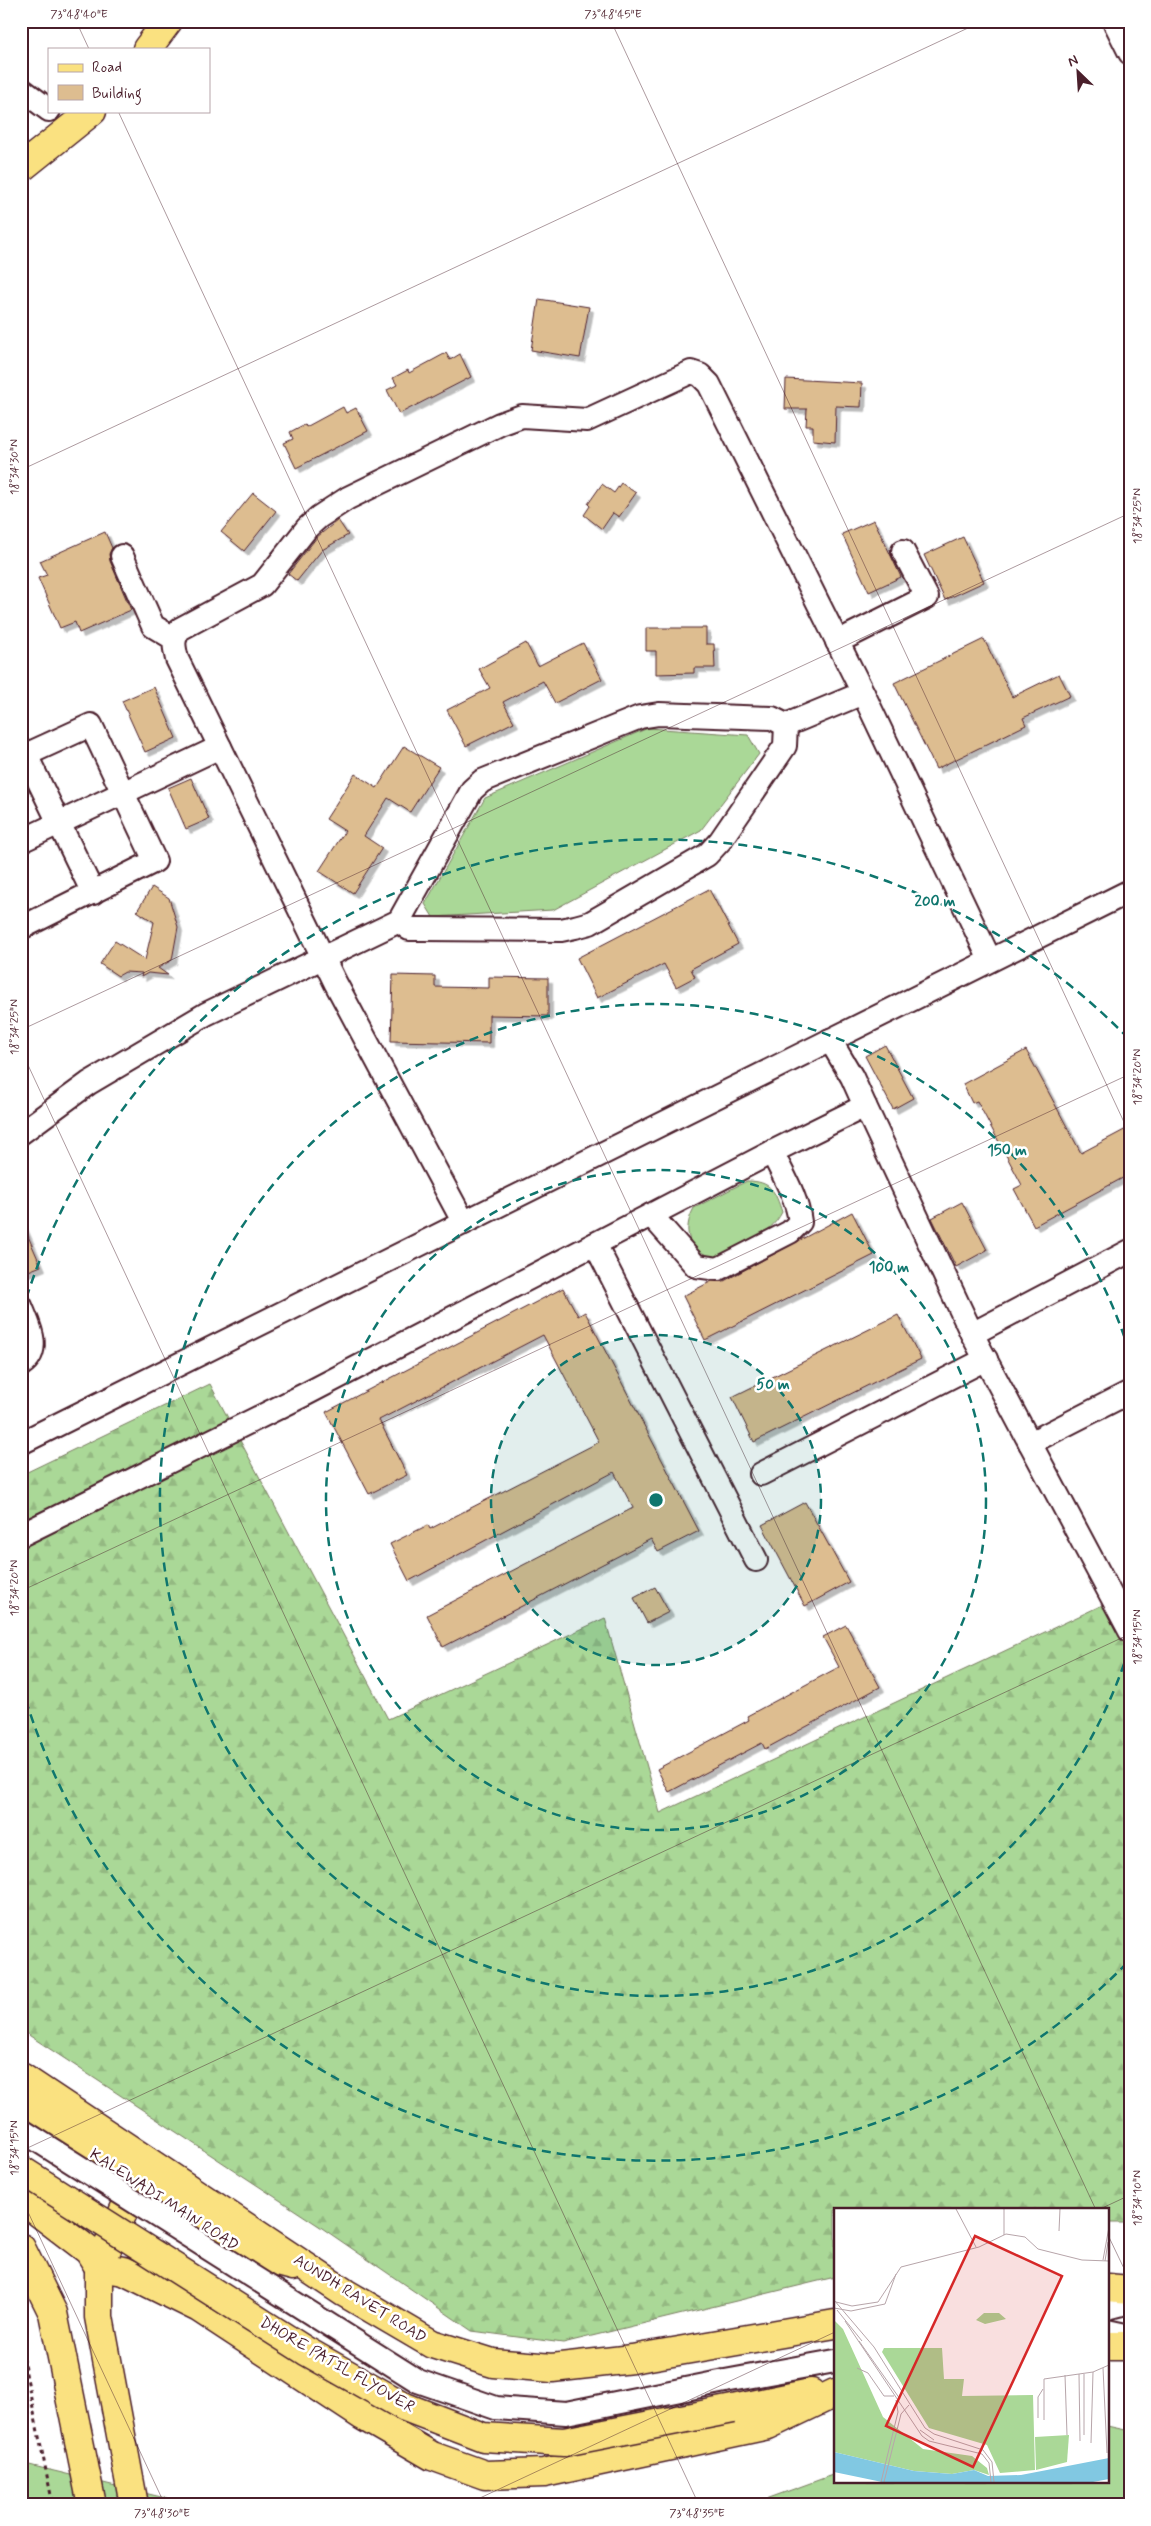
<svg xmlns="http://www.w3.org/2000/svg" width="1151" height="2526" font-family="Mynerve,sans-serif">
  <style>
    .grass { fill: #aad897; stroke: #7a7c61 }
    .forest { fill: url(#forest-firs); stroke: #7a7c61 }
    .building { fill: #ddbd90; stroke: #4a1f2b; filter: url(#shadow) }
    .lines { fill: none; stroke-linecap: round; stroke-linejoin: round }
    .minor-casing { stroke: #4a1f2b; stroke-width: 26 }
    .major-casing { stroke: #4a1f2b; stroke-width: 31 }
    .path { stroke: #4a1f2b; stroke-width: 3; stroke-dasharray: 4 4; stroke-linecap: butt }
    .minor { stroke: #fff; stroke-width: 22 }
    .major { stroke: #fae180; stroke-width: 28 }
    .minor-bridge-casing { stroke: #4a1f2b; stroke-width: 26; stroke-linecap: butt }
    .major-bridge-casing { stroke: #4a1f2b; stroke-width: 31; stroke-linecap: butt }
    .minor-bridge { stroke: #fff; stroke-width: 22 }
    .major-bridge { stroke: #fae180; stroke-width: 28 }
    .ticks { fill: none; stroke: #4a1f2b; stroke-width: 1; stroke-opacity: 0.45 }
    .ring { fill: none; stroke: #0f766e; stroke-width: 2.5; stroke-dasharray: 9 6 }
    .labels { text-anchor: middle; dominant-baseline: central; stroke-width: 5; stroke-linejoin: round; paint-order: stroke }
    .street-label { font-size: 16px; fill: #4a1f2b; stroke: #fff }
    .inset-road { fill: none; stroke: #b7a5aa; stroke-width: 1 }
    .view { fill: #d62828; fill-opacity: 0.15; stroke: #d62828; stroke-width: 2.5 }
    .inset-edge { fill: none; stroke: #4a1f2b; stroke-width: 2.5 }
    .centre { fill: #0f766e; stroke: #fff; stroke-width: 2.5 }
    .ring-label { font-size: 15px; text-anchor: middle; font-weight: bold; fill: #0f766e; stroke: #fff; stroke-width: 5; stroke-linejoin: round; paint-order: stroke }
    .neatline { fill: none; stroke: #4a1f2b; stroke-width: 2 }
    .ticks-label { font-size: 12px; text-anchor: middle; fill: #4a1f2b }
  </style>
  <defs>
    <pattern id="forest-firs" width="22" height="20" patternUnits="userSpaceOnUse" patternTransform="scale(1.25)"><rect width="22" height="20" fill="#aad897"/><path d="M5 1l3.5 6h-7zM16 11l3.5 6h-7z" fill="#94b982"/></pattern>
    <filter id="shadow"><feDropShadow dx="4.5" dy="4.5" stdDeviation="0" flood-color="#0004"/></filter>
  </defs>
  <rect width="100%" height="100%" fill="#fff"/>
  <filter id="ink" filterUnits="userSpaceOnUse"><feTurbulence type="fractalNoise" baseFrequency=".02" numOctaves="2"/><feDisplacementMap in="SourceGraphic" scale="10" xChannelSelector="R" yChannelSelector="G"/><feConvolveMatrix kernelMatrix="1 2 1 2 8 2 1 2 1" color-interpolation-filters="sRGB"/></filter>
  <g filter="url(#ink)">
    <!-- grass -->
    <g class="grass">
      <path d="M648 728 748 735 759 754 701 830 553 910 433 917 425 904 485 798Z"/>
      <path d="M747 1181C771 1181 775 1191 782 1212 770 1237 738 1245 714 1257 687 1251 682 1230 694 1208Z"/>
      <path d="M1107 2426 1130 2431V2505H750L835 2474V2482H1107Z"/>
      <path d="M21 2463 194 2505H21Z"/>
    </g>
    <!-- forest -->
    <path class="forest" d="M210 1384 388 1719 605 1618 660 1813 1130 1592V2223H1107V2210H835V2277L563 2343 472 2331 319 2226 21 2030V1475Z"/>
    <!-- building -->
    <g class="building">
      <path d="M539 299 589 307 580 358 531 350Z"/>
      <path d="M446 353 450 360 460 354 471 377 399 414 387 390 397 385 393 378 408 370 409 373Z"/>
      <path d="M786 379 862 383 861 407 836 406 835 442 813 440V426H806L807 409H785Z"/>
      <path d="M343 407 346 413 356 408 368 431 296 468 284 443 293 439 290 432 305 424 306 427Z"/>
      <path d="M621 483 636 493 619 517 613 513 602 529 584 515 590 506 588 504 602 484 614 493Z"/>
      <path d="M253 493 276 511 244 551 221 532Z"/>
      <path d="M338 520 348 535 322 550 297 581 288 574 317 537Z"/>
      <path d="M874 520 901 577 869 592 842 534Z"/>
      <path d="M105 532 112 548 109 554 110 561 131 610 79 633 75 622 60 628 38 578 47 575 40 561Z"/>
      <path d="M963 537 984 582 945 600 924 555Z"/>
      <path d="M646 628H706V644H714L715 668H694V673L656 674V651H646Z"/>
      <path d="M984 639 1012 697 1059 674 1070 696 1023 718 1026 725 936 769 894 683Z"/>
      <path d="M526 643 538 666 583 643 602 679 555 703 543 681 503 702 514 722 466 746 447 710 490 688 479 669Z"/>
      <path d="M154 687 176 738 145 752 122 701Z"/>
      <path d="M404 746 439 767 410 812 388 798 364 836 382 848 353 893 319 871 345 831 326 819 355 774 377 788Z"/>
      <path d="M191 778 209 819 186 829 168 788Z"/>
      <path d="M152 887 169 898 178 927 172 960 158 968 168 975 148 973 141 977 142 973 125 972 118 976 100 964 115 941 145 960 154 922 137 911Z"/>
      <path d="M709 889 738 944 691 969 695 977 676 987 664 964 597 998 577 958Z"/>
      <path d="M393 975 435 976V987L489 988V977L548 978V1016L489 1015V1043L391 1041Z"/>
      <path d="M885 1045 913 1098 893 1109 865 1056Z"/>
      <path d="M1026 1050 1081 1153 1130 1127V1174L1034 1226 1014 1189 1022 1185 977 1101 972 1103 963 1084Z"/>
      <path d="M962 1202 987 1250 956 1267 932 1218Z"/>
      <path d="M852 1212 874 1255 705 1340 683 1296 712 1281H724Z"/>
      <path d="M21 1220 41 1266 21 1274Z"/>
      <path d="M563 1288 578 1316 585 1312 699 1531 658 1552 651 1539 443 1647 427 1615 633 1508 614 1472 409 1581 390 1544 428 1525 430 1529 599 1442 543 1335 379 1420 407 1475 369 1494 326 1412Z"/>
      <path d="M898 1315 921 1359 754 1442 732 1397Z"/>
      <path d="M805 1502 849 1582 805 1606 762 1525Z"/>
      <path d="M655 1587 669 1612 647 1623 634 1598Z"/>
      <path d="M846 1625 880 1687 765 1749 762 1743 669 1792 657 1769 749 1720 747 1716 839 1667 823 1637Z"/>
    </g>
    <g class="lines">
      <defs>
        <g id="minor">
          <path d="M1114 21 1130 53"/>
          <path d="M21 89 49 110"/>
          <path d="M122 556 153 626 173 638"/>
          <path d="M837 642 927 597 903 551"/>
          <path d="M26 755 93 893"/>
          <path d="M21 757 91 725 155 861 21 928"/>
          <path d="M21 841 220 747"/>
          <path d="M399 921 409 929H422L561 930 575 927 590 923 707 855 720 841 785 746 786 725"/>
          <path d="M865 1106 972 1334 1130 1631"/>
          <path d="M21 1133 89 1083 206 1014 399 921 472 790 482 781 640 717 659 714 772 718 786 725 863 693"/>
          <path d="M651 1215 696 1266 718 1269 790 1232 800 1222C797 1197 783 1175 772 1152"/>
          <path d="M464 1223 335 982 177 659C174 646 172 640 180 629L262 585 307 528 319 517 348 498 500 424 522 416 587 420 691 372 700 375 709 384 863 693 990 960"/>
          <path d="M595 1244 756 1560"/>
          <path d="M21 1306C29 1326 43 1350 21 1365"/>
          <path d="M972 1334 1130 1251"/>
          <path d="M21 1443 1130 891"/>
          <path d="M1030 1443 1130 1392"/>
          <path d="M761 1474 986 1359"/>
          <path d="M21 1535 306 1394 772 1152 865 1106 852 1077 830 1040"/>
          <path d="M1107 2308 1130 2302"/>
          <path d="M1107 2331 1130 2336"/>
          <path d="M725 2381 835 2361"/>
        </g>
        <g id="major">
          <path d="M147 49 168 21"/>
          <path d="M21 168 92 111"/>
          <path d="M21 2077 345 2293 432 2344 493 2363 552 2368 632 2359 835 2324"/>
          <path d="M21 2106 241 2252 293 2266"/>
          <path d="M21 2199 89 2251 99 2267"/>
          <path d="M21 2248 53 2313 92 2505"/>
          <path d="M99 2267 124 2271 199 2308 363 2416 432 2456 485 2475 544 2473 768 2425 835 2393"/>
          <path d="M1107 2288 1130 2290"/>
          <path d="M1107 2346H1130"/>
          <path d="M733 2409 811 2393"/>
          <path d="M134 2505 99 2317V2267L136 2183"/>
        </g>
      </defs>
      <!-- minor casing -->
      <use href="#minor" class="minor-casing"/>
      <!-- major casing -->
      <use href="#major" class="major-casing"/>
      <!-- path -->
      <path class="path" d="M21 2349 53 2505"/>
      <!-- minor -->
      <use href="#minor" class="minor"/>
      <!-- major -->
      <use href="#major" class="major"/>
      <defs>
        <path id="minor-bridge" d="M21 2130 418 2381 496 2408 566 2413 725 2381"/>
        <path id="major-bridge" d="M21 2170 306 2351 405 2407 483 2437 564 2442 733 2409"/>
      </defs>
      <!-- minor-bridge casing -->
      <use href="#minor-bridge" class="minor-bridge-casing"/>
      <!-- major-bridge casing -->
      <use href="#major-bridge" class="major-bridge-casing"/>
      <!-- minor-bridge -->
      <use href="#minor-bridge" class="minor-bridge"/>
      <!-- major-bridge -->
      <use href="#major-bridge" class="major-bridge"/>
    </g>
  </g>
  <!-- ticks -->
  <path class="ticks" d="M76 21 89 49M611 21 1130 1135M118 111 1096 2210M21 470 983 21M21 1030 1130 513M21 1050 699 2505M21 1591 1130 1074M21 2151 1130 1634M21 2197 165 2505M1098 2210 1130 2195M1107 2233 1130 2281M465 2505 835 2332"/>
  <!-- distance rings -->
  <circle cx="656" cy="1500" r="165" fill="#0f766e" fill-opacity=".12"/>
  <g class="ring">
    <circle cx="656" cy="1500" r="165"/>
    <circle cx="656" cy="1500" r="330"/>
    <path d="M1129 1649A496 496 0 1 1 1129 1351"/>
    <path d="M1127 1963A661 661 0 0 1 22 1688M22 1312A661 661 0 0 1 1127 1037"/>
  </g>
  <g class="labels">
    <!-- street labels -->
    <g class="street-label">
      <text transform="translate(164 2200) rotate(33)">KALEWADI MAIN ROAD</text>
      <text transform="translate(360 2299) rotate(32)">AUNDH RAVET ROAD</text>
      <text transform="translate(337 2365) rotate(30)">DHORE PATIL FLYOVER</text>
    </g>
  </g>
  <!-- overview -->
  <g transform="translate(834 2208)">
    <rect width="275" height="275" fill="#fff"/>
    <path d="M150 105H165L172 111 151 116 142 112ZM0 112 9 121 49 209 89 241 138 248 153 260 155 267 140 262 118 266 80 263 0 244Z" fill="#aad897"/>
    <path d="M50 140H108L110 171H130L128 188 199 187 201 262 166 265 153 237 95 220 48 144Z" fill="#aad897"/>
    <path d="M235 227 233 254 202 262 201 229Z" fill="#aad897"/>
    <path d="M0 244 80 263 118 266 140 262 154 268 187 267 275 250V271L259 274H48L0 264Z" fill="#81c8e2"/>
    <path class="inset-road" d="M122 1 142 39M225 23 226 1M170 27V1M269 52 275 19M271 53 274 34M0 92 40 139 91 220 100 226 149 242 158 254 160 274M2 94 18 98 44 94 67 59 145 39 172 26 191 29 204 41 248 52 275 53M0 100 17 103 51 96 62 66M3 102 28 133M11 113 88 228 95 233 148 246 155 255 157 274M25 133 66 191M23 160 34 165 50 188H60M269 160 273 245M245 166 246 233M231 167 233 227M204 210V189L209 181M210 212V171L259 164 275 157M86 222 100 232M250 227V166M257 235 259 164M47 274 64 204 62 192M50 274 67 206 75 197"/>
    <path class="view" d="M141 28 228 68 139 259 52 218Z"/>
    <rect width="275" height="275" class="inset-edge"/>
  </g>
  <circle cx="656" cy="1500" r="8" class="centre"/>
  <g class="ring-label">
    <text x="935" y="906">200 m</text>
    <text x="1007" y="1155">150 m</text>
    <text x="889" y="1272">100 m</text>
    <text x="773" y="1389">50 m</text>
  </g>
  <!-- margin -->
  <rect width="1151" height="2526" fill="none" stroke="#fff" stroke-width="55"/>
  <!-- legend -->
  <rect x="48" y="48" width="162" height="65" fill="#ffffff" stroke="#b7a5aa"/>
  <rect x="58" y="64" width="25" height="8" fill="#fae180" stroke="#b7a5aa"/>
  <text x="92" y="72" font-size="15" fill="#4a1f2b">Road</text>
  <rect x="58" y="85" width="25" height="15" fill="#ddbd90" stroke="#b7a5aa"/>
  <text x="92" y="98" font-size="15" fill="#4a1f2b">Building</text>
  <!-- north arrow -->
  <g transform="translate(1078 72) rotate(335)" stroke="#ffffff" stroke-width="4" paint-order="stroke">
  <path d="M0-4L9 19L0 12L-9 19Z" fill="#4a1f2b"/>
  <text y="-8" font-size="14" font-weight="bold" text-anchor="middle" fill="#4a1f2b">N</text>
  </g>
  <rect x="28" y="28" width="1096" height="2470" class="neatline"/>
  <g class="ticks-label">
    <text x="79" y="18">73°48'40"E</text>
    <text x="613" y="18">73°48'45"E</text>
    <text transform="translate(14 467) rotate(-90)" y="4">18°34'30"N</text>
    <text transform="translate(1137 516) rotate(-90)" y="4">18°34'25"N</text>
    <text transform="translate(14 1027) rotate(-90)" y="4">18°34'25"N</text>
    <text transform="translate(1137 1077) rotate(-90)" y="4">18°34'20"N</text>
    <text transform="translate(14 1588) rotate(-90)" y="4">18°34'20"N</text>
    <text transform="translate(1137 1637) rotate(-90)" y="4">18°34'15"N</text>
    <text transform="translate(14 2148) rotate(-90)" y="4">18°34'15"N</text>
    <text transform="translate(1137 2198) rotate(-90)" y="4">18°34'10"N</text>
    <text x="162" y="2517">73°48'30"E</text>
    <text x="697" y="2517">73°48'35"E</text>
  </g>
</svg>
